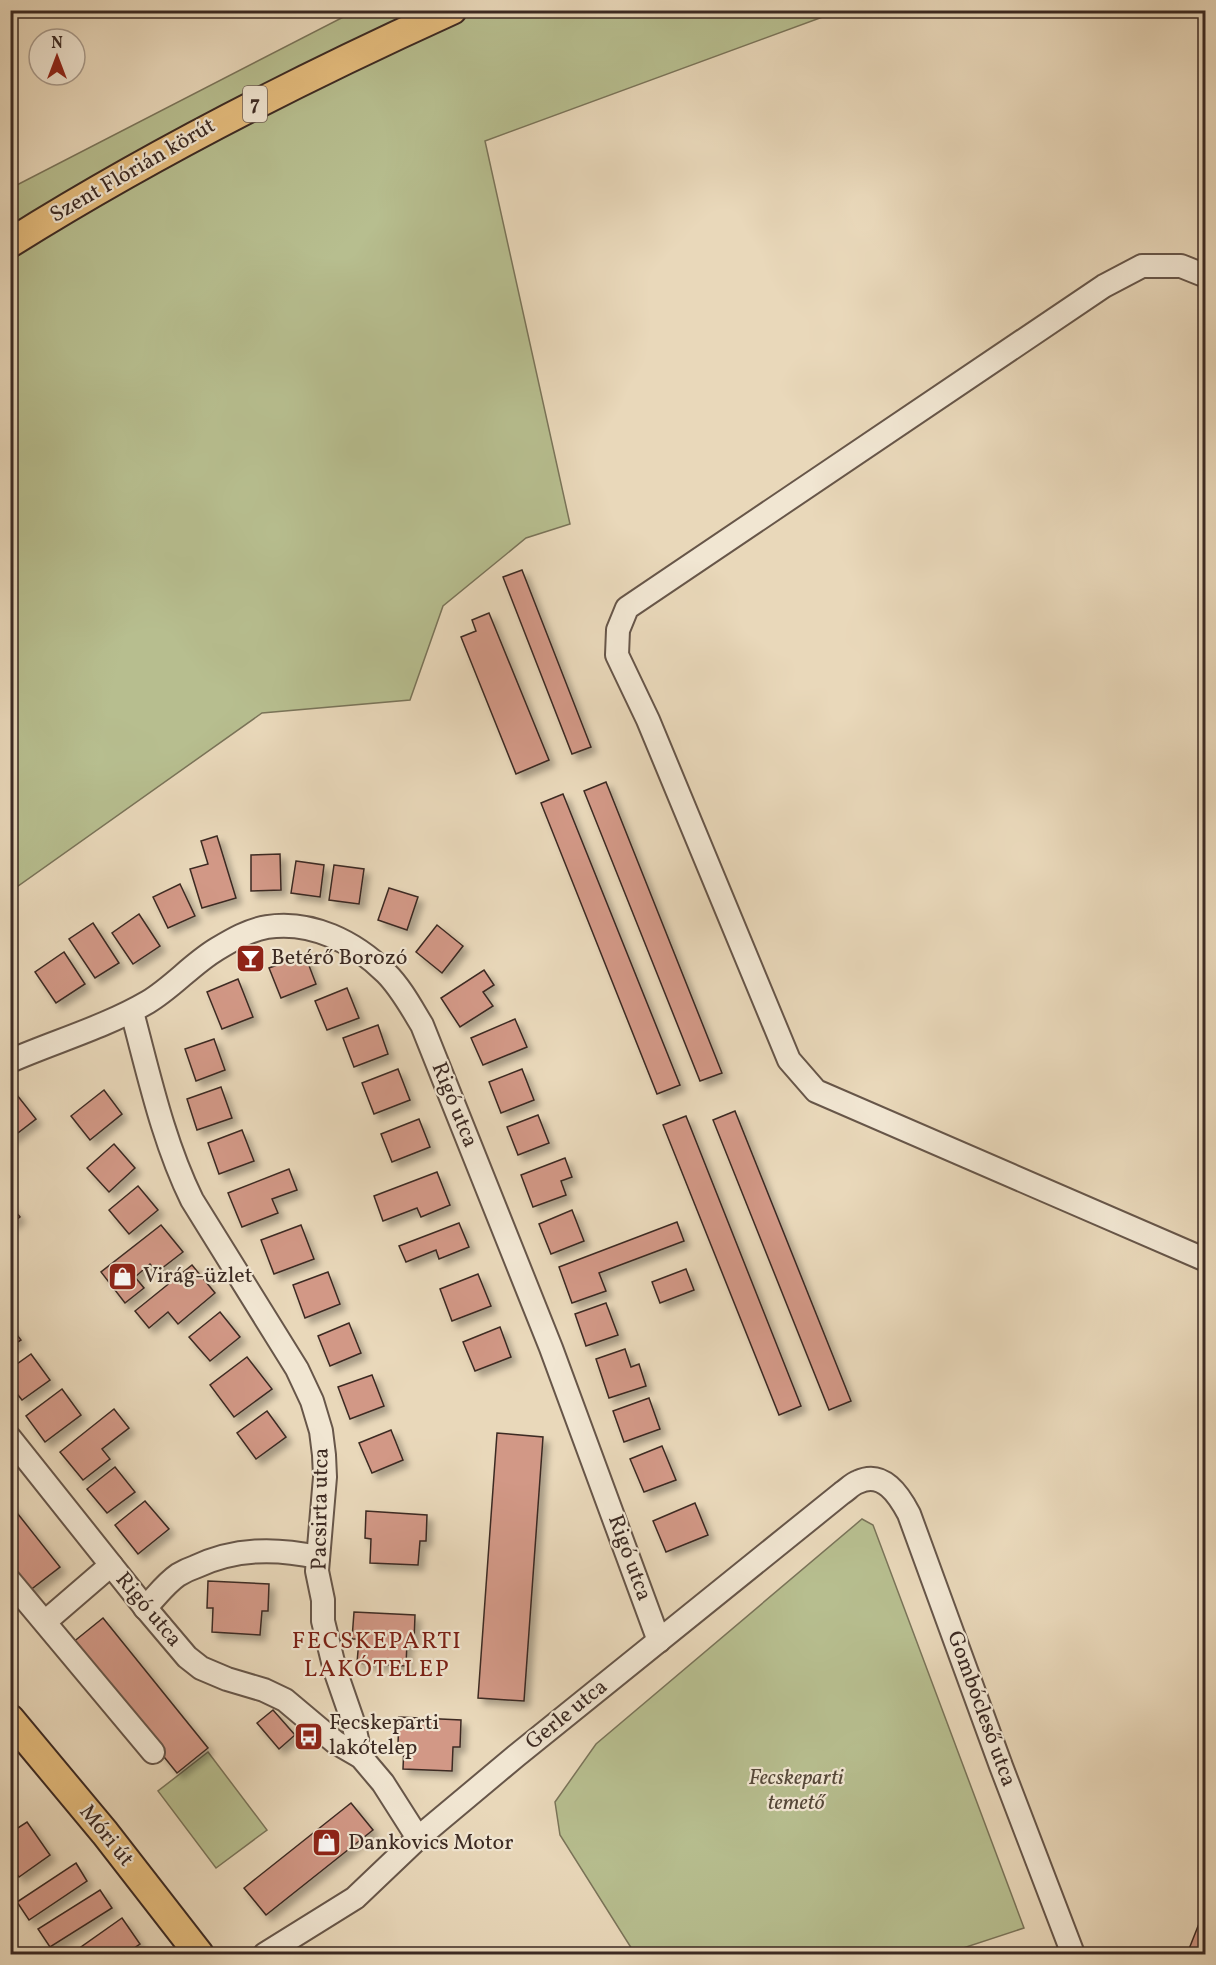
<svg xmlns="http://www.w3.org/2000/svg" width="1216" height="1965" font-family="Vollkorn,serif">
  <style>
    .green { fill: #b7be8f; stroke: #7a7459; stroke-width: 1.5 }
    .building { fill: #d29886; stroke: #3c2a23; stroke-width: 1.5; filter: url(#shadow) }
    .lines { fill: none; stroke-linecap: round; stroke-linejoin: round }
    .minor-casing { stroke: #675649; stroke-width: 26 }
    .major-casing { stroke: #3c2a23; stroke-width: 32 }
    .minor { stroke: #f1e6d2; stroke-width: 22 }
    .major { stroke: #e4bc7d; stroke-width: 28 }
    .labels { text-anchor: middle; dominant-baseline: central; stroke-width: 4.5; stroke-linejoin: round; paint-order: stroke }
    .shield { fill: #f1e6d2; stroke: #726258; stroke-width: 1.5 }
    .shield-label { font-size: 21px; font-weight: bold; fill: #3c2a23 }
    .street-label { font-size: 22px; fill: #3c2a23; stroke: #f1e6d2 }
    .poi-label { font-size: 22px; fill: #3c2a23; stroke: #f1e6d2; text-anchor: start }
    .park-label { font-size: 22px; font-style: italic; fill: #554839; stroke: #f1e6d2 }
    .neighbourhood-label { font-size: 24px; letter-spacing: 1.5px; fill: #7a1f14; stroke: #f1e6d2 }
  </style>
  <defs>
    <filter id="shadow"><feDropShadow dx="5.5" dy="5.5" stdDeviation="3" flood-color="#0004"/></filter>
  </defs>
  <rect width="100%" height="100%" fill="#e9d8ba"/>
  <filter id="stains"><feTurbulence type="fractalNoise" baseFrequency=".00333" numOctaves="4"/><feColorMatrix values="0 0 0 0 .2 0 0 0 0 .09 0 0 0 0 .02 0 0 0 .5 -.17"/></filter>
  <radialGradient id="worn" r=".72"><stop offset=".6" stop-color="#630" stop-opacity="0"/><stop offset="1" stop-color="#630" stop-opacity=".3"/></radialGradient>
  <!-- green -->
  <g class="green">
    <path d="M355 11H839L485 141 570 524 526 538 443 606 410 700 262 713 11 891V188Z"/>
    <path d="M862 1519 873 1525 1024 1928 945 1954H635L560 1835 555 1802 596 1744Z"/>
    <path d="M208 1752 267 1830 216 1868 158 1791Z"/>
  </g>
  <!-- building -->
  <g class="building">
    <path d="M522 570 591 747 572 754 503 577Z"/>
    <path d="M489 613 549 760 516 774 461 637 476 631 472 620Z"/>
    <path d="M606 782 722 1073 700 1081 584 791Z"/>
    <path d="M563 794 680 1085 657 1094 541 803Z"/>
    <path d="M217 836 236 898 202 908 190 869 208 864 201 841Z"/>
    <path d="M280 854 281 890 251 891V855Z"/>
    <path d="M296 861 324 865 320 897 291 893Z"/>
    <path d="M334 865 364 869 359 904 329 900Z"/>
    <path d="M180 884 195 916 168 928 153 897Z"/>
    <path d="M389 888 418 897 407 930 378 920Z"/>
    <path d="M139 914 160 946 133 964 112 933Z"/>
    <path d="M93 923 119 963 95 978 69 939Z"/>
    <path d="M437 925 463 946 442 973 416 952Z"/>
    <path d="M64 952 85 984 56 1003 35 972Z"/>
    <path d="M305 955 316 984 281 998 269 968Z"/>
    <path d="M484 970 494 985 483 992 493 1006 460 1027 441 998Z"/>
    <path d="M238 979 253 1017 222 1029 207 992Z"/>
    <path d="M347 988 359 1018 327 1030 315 1001Z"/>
    <path d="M515 1019 527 1047 483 1065 471 1038Z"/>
    <path d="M378 1025 388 1054 354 1067 343 1038Z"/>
    <path d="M214 1039 225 1070 196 1081 185 1049Z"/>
    <path d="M398 1069 410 1100 374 1114 362 1083Z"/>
    <path d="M522 1069 534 1100 501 1113 489 1082Z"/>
    <path d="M221 1087 232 1118 197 1130 187 1099Z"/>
    <path d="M13 1090 36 1119 10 1139V1092Z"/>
    <path d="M104 1090 122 1114 90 1140 71 1116Z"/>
    <path d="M735 1111 851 1401 829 1410 713 1120Z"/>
    <path d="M538 1115 549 1143 518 1155 507 1127Z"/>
    <path d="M686 1116 801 1406 779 1415 663 1125Z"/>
    <path d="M419 1119 430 1147 392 1162 381 1134Z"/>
    <path d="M242 1130 254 1161 219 1174 208 1143Z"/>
    <path d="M114 1144 135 1168 109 1192 87 1168Z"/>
    <path d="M565 1158 572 1177 561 1181 566 1195 533 1207 521 1175Z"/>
    <path d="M289 1169 297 1190 272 1199 278 1213 242 1227 228 1193Z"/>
    <path d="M437 1172 450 1205 421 1217 417 1208 383 1221 374 1196Z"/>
    <path d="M138 1186 158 1210 129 1234 109 1210Z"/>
    <path d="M10 1205 20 1217 10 1225Z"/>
    <path d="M572 1210 584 1241 551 1254 539 1224Z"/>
    <path d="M677 1222 684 1241 599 1273 606 1291 572 1303 559 1267Z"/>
    <path d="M459 1223 469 1247 439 1259 436 1250 406 1262 399 1246Z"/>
    <path d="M161 1225 183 1252 157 1272 150 1264 135 1277 144 1288 125 1303 101 1272Z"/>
    <path d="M301 1225 314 1259 274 1274 261 1240Z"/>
    <path d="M192 1265 215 1293 178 1324 168 1312 149 1328 135 1311Z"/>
    <path d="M686 1269 694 1290 660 1303 652 1282Z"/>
    <path d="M328 1272 340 1304 305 1318 293 1285Z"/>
    <path d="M478 1274 491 1306 452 1321 440 1289Z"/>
    <path d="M606 1303 618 1335 586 1346 575 1314Z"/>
    <path d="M220 1312 240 1337 210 1361 189 1337Z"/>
    <path d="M349 1323 361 1353 330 1366 318 1336Z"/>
    <path d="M10 1326 21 1340 10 1347Z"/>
    <path d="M500 1327 511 1357 475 1371 463 1342Z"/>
    <path d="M625 1349 631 1367 639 1364 646 1386 609 1398 596 1359Z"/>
    <path d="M31 1354 50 1380 22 1400 10 1385V1369Z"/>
    <path d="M247 1357 272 1389 234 1417 210 1385Z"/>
    <path d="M372 1375 384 1406 350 1419 338 1387Z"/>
    <path d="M62 1389 81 1415 45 1442 26 1416Z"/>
    <path d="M649 1398 660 1429 624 1442 613 1411Z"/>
    <path d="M114 1409 129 1428 102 1449 110 1459 83 1480 60 1452Z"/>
    <path d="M267 1411 286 1437 256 1459 237 1433Z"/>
    <path d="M391 1430 403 1460 372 1473 359 1443Z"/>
    <path d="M497 1433 543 1437 524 1701 478 1698Z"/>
    <path d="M662 1446 676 1480 644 1492 630 1459Z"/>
    <path d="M115 1467 135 1492 107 1513 87 1489Z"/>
    <path d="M145 1501 169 1529 138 1554 115 1525Z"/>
    <path d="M695 1503 708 1535 666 1552 653 1521Z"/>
    <path d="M10 1504 60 1567 29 1591 10 1567Z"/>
    <path d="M366 1511 427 1515 426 1541H420L418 1565 370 1563 371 1539 365 1538Z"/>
    <path d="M208 1581 269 1584 268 1611H262L260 1635 212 1632 213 1608H207Z"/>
    <path d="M354 1612 415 1615 414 1642H407L406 1666 357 1663 359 1639H352Z"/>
    <path d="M103 1618 208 1748 177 1773 72 1643Z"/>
    <path d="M273 1710 295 1735 279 1749 257 1723Z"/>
    <path d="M399 1717 461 1720 460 1747H453L452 1771 403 1769 404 1745 398 1744Z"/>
    <path d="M351 1803 373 1830 266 1915 244 1888Z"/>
    <path d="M27 1822 50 1855 19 1877 10 1865V1833Z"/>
    <path d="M76 1863 87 1881 29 1920 17 1902Z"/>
    <path d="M100 1890 112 1908 50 1947 38 1929Z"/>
    <path d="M1206 1906V1954H1187Z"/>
    <path d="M122 1918 140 1944 125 1954H86L81 1947Z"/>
  </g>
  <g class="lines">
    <defs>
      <g id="minor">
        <path d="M1206 276 1181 266H1142L1104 286 627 608 618 630 617 655 648 720 789 1060 816 1091 1206 1260"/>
        <path d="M132 1012C149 1075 163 1141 192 1200L297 1369 312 1401 321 1431 324 1455 325 1477 317 1571 323 1600V1621L335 1670 353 1722 361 1757"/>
        <path d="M10 1061C56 1041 105 1027 148 1002 173 987 192 964 217 949 232 940 249 930 267 927 311 920 355 942 386 973 401 988 411 1007 422 1025L551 1348 659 1641"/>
        <path d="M10 1438 143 1605 187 1657 201 1668 227 1679 264 1690 285 1700 335 1742 361 1757 383 1783 418 1838"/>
        <path d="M10 1581 153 1752"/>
        <path d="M145 1608C156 1597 165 1584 178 1575 183 1572 189 1569 195 1567 235 1548 275 1548 318 1557"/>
        <path d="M46 1621 111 1565"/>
        <path d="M265 1954 355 1898 418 1838 516 1756 842 1493C847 1490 852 1484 858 1482 883 1470 899 1495 909 1514L1001 1766 1073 1954"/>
      </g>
      <g id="major">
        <path d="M10 243C152 154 300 79 452 10"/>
        <path d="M10 1719 105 1833 199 1954"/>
      </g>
    </defs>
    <!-- minor casing -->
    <use href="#minor" class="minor-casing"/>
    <!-- major casing -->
    <use href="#major" class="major-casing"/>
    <!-- minor -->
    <use href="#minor" class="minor"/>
    <!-- major -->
    <use href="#major" class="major"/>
  </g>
  <!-- icons -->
  <defs>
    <symbol id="bar-square" viewBox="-11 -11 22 22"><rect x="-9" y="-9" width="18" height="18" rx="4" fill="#8f2418" stroke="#f1e6d2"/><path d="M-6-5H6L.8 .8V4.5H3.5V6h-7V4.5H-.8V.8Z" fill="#fff"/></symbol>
    <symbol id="shop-square" viewBox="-11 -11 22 22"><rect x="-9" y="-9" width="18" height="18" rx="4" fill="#8f2418" stroke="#f1e6d2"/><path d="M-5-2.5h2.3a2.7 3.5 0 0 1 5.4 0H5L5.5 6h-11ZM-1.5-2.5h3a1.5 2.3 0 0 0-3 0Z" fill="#fff"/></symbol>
    <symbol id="bus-square" viewBox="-11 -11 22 22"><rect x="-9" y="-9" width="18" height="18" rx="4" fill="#8f2418" stroke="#f1e6d2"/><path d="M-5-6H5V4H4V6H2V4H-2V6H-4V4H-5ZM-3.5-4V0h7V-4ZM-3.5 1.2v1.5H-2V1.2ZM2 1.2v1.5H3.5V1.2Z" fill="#fff"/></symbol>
  </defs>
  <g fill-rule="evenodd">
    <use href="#bar-square" x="234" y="942" width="33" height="33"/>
    <use href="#shop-square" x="106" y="1260" width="33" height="33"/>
    <use href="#bus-square" x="292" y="1720" width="33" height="33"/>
    <use href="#shop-square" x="310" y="1826" width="33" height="33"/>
  </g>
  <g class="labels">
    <!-- shield labels -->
    <rect class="shield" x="243" y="86" width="24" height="36" rx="4.5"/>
    <g class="shield-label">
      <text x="255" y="104">7</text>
    </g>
    <!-- street labels -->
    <g class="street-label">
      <text transform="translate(133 171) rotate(-30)">Szent Flórián körút</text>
      <text transform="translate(454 1105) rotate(68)">Rigó utca</text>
      <text transform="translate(321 1509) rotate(-89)">Pacsirta utca</text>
      <text transform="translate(629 1558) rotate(70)">Rigó utca</text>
      <text transform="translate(148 1610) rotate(50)">Rigó utca</text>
      <text transform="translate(981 1709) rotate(70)">Gombócleső utca</text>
      <text transform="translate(567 1715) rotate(-39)">Gerle utca</text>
      <text transform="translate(106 1836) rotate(51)">Móri út</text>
    </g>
    <!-- poi labels -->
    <g class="poi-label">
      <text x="271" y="958">Betérő Borozó</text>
      <text x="143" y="1276">Virág-üzlet</text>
      <text x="329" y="1723">Fecskeparti<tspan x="329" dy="25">lakótelep</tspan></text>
      <text x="348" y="1843">Dankovics Motor</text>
    </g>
    <!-- park labels -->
    <g class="park-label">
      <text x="796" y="1778">Fecskeparti<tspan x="796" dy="25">temető</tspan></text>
    </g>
    <!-- neighbourhood labels -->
    <g class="neighbourhood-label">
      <text x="377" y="1642">FECSKEPARTI<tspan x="377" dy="28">LAKÓTELEP</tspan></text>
    </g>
  </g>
  <!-- margin -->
  <rect width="1216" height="1965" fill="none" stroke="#e9d8ba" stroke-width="36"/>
  <rect x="12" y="12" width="1192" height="1941" fill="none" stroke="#3c2a23" stroke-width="3"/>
  <rect x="18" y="18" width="1180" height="1929" fill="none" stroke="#3c2a23" stroke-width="1.5"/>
  <!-- north arrow -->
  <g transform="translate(57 57)"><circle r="28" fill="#f1e6d2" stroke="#a99b8c" stroke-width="1.5"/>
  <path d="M0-4.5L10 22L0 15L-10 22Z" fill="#8f2418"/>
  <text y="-9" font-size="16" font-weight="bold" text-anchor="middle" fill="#3c2a23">N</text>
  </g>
  <rect width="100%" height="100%" filter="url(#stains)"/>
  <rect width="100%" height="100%" fill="url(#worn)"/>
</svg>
